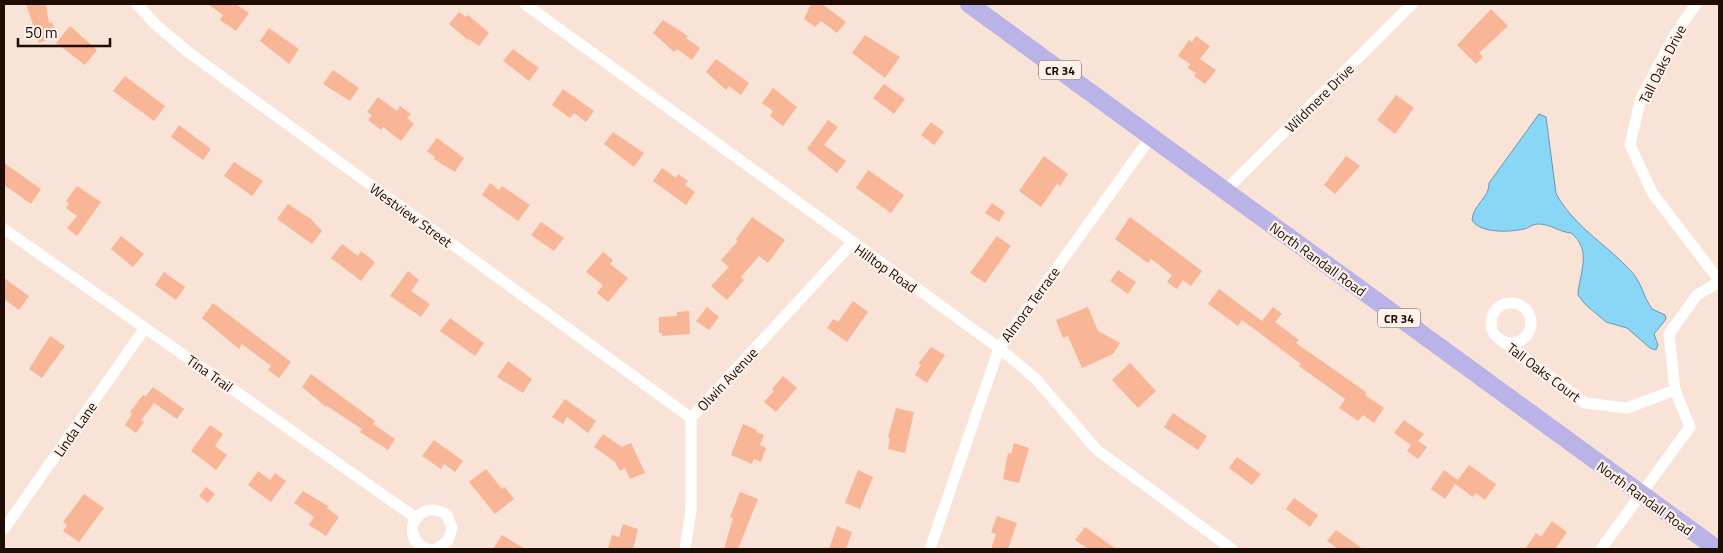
<svg xmlns="http://www.w3.org/2000/svg" width="1723" height="553" font-family="'Titillium Web',sans-serif">
  <style>
    .water { fill: #89d6f7; stroke: #6999ae }
    .building { fill: #f9b696 }
    .lines { fill: none; stroke-linecap: round; stroke-linejoin: round }
    .minor { stroke: #fff; stroke-width: 11 }
    .primary { stroke: #b9b3e8; stroke-width: 18 }
    .labels { text-anchor: middle; dominant-baseline: central; stroke-width: 4.5; stroke-linejoin: round; paint-order: stroke }
    .shield { fill: #fef2ec; stroke: #625149; stroke-width: 1 }
    .shield-label { font-size: 12px; font-weight: bold; fill: #1f0c03 }
    .street-label { font-size: 14px; fill: #1f0c03; stroke: #fef2ec }
  </style>
  <rect width="100%" height="100%" fill="#f9e2d6"/>
  <!-- water -->
  <path class="water" d="M1539 114 1546 117 1556 193 1559 199C1578 229 1608 246 1631 271 1642 283 1643 296 1652 309L1665 315 1666 319 1654 334 1658 345 1656 350 1650 348 1627 328 1606 322 1585 304 1578 295C1579 274 1593 250 1571 233 1559 232 1551 224 1538 224 1532 224 1529 228 1524 229 1511 232 1480 234 1472 220 1473 205 1490 197 1489 183Z"/>
  <!-- building -->
  <g class="building">
    <path d="M26 4H46L49 23 52 22 57 36 39 43Z"/>
    <path d="M208 4H236L249 13 236 31 220 20 223 15Z"/>
    <path d="M811 4H822L846 22 837 33 821 21 815 27 804 19Z"/>
    <path d="M1491 9 1508 26 1479 53 1483 57 1476 64 1457 45Z"/>
    <path d="M459 12 466 17 468 15 489 33 479 46 469 39 468 40 449 24Z"/>
    <path d="M663 20 688 36 686 38 700 48 692 60 677 49 674 52 653 33Z"/>
    <path d="M70 26 97 50 85 65 56 43Z"/>
    <path d="M269 28 299 49 289 64 260 41Z"/>
    <path d="M865 35 900 57 885 78 852 53Z"/>
    <path d="M1196 36 1210 46 1200 59 1216 70 1205 84 1194 76 1196 73 1188 68 1190 64 1178 56 1189 40 1192 42Z"/>
    <path d="M513 49 539 68 529 81 503 61Z"/>
    <path d="M716 59 749 83 741 95 729 86 726 90 706 72Z"/>
    <path d="M333 70 359 88 350 101 323 84Z"/>
    <path d="M125 76 165 106 154 121 113 91Z"/>
    <path d="M884 84 905 99 894 114 873 98Z"/>
    <path d="M773 88 797 107 783 126 770 116 773 111 762 103Z"/>
    <path d="M563 89 594 111 586 122 574 113 570 118 552 105Z"/>
    <path d="M1396 95 1414 108 1395 134 1377 120Z"/>
    <path d="M378 97 397 111 400 106 411 114 407 118 414 124 401 141 383 127 381 130 368 120 372 115 367 112Z"/>
    <path d="M828 120 838 127 824 145 846 161 837 173 807 149Z"/>
    <path d="M931 122 944 132 934 145 921 135Z"/>
    <path d="M179 125 211 149 203 160 171 137Z"/>
    <path d="M613 132 644 153 634 167 604 144Z"/>
    <path d="M437 138 464 158 455 172 434 159 435 157 427 151Z"/>
    <path d="M1044 156 1068 174 1060 186 1057 184 1041 207 1019 191Z"/>
    <path d="M1346 156 1360 166 1335 194 1324 185Z"/>
    <path d="M234 162 263 181 252 196 224 176Z"/>
    <path d="M4 163 41 189 31 204 4 185Z"/>
    <path d="M662 168 676 178 678 174 688 181 685 185 695 192 686 205 653 181Z"/>
    <path d="M868 170 904 195 891 213 856 188Z"/>
    <path d="M490 183 499 190 502 186 530 205 518 221 482 195Z"/>
    <path d="M77 186 101 202 77 236 67 228 77 216 66 208 69 204 66 201Z"/>
    <path d="M992 203 1005 212 999 222 985 213Z"/>
    <path d="M288 204 311 219 322 231 312 244 277 219Z"/>
    <path d="M752 217 785 240 768 263 759 256 741 277 744 280 727 300 711 286 729 267 721 260 738 241 736 239Z"/>
    <path d="M1130 217 1202 271 1191 286 1183 280 1177 289 1167 282 1172 275 1151 259 1148 263 1115 239Z"/>
    <path d="M541 222 564 238 554 251 531 235Z"/>
    <path d="M121 236 144 254 133 267 111 249Z"/>
    <path d="M997 236 1011 246 985 283 970 273Z"/>
    <path d="M342 244 358 256 361 251 375 262 361 281 331 258Z"/>
    <path d="M603 252 613 260 610 264 628 278 608 302 597 293 603 285 586 272Z"/>
    <path d="M1118 270 1136 282 1128 294 1110 281Z"/>
    <path d="M408 271 419 280 411 291 430 304 421 317 390 296Z"/>
    <path d="M164 272 185 287 176 300 155 285Z"/>
    <path d="M4 278 29 296 19 310 4 299Z"/>
    <path d="M1219 289 1262 321 1273 307 1282 314 1275 322 1299 340 1296 343 1366 392 1365 395 1384 408 1374 423 1363 415 1358 421 1339 408 1345 399 1299 366 1301 364 1242 320 1238 326 1208 304Z"/>
    <path d="M853 301 868 312 847 342 827 328 833 319 838 322Z"/>
    <path d="M213 303 291 362 279 378 268 370 271 366 242 344 239 349 202 318Z"/>
    <path d="M707 307 719 317 709 330 696 321Z"/>
    <path d="M1088 307 1098 331 1120 343 1113 354 1082 368 1068 336 1063 338 1056 320Z"/>
    <path d="M689 311 690 334 662 336V333H659V317L677 316V312Z"/>
    <path d="M450 318 484 343 475 356 440 331Z"/>
    <path d="M50 336 65 346 42 378 29 369Z"/>
    <path d="M931 347 945 355 927 383 915 375 921 365 918 364Z"/>
    <path d="M508 361 532 379 523 393 497 377Z"/>
    <path d="M1130 363 1156 391 1138 408 1112 380Z"/>
    <path d="M311 374 375 421 373 424 395 439 388 450 360 432 362 429 327 406 326 407 302 387Z"/>
    <path d="M783 376 797 388 776 412 764 402 774 391 772 389Z"/>
    <path d="M153 387 184 409 177 419 154 403 141 420 144 422 136 433 125 425 132 414 130 412 143 395 146 396Z"/>
    <path d="M565 399 596 421 588 433 567 417 563 424 552 417Z"/>
    <path d="M896 408 914 412 905 453 888 449 890 438 888 437Z"/>
    <path d="M1173 413 1207 436 1198 450 1164 427Z"/>
    <path d="M1404 420 1424 434 1418 441 1427 447 1418 459 1407 451 1411 445 1394 433Z"/>
    <path d="M743 424 757 430 756 432 764 435 760 445 766 448 761 462 754 459 752 464 731 455Z"/>
    <path d="M210 425 223 434 215 446 227 455 216 470 191 451Z"/>
    <path d="M603 434 622 447 631 443 645 473 630 479 625 468 620 471 615 462 594 447Z"/>
    <path d="M434 440 463 461 455 472 444 464 441 469 422 456Z"/>
    <path d="M1014 443 1029 448 1019 483 1003 479 1008 453 1011 454Z"/>
    <path d="M1237 457 1261 474 1252 485 1229 468Z"/>
    <path d="M1469 465 1496 484 1485 500 1476 493 1473 497 1455 484 1445 499 1431 489 1444 470 1458 480Z"/>
    <path d="M486 469 502 489 505 487 514 499 495 514 469 482Z"/>
    <path d="M858 470 873 477 860 509 845 503Z"/>
    <path d="M258 471 270 480 275 473 286 481 271 502 248 485Z"/>
    <path d="M206 487 215 494 208 503 199 496Z"/>
    <path d="M303 491 328 506 327 508 339 517 326 536 309 525 314 517 294 503Z"/>
    <path d="M740 492 758 499 738 549H724L733 518 730 517Z"/>
    <path d="M84 494 104 508 79 542 63 531 67 525 63 522Z"/>
    <path d="M1294 498 1318 515 1310 527 1286 509Z"/>
    <path d="M997 516 1017 523 1008 549H991L996 534 991 532Z"/>
    <path d="M1552 521 1567 532 1555 549H1525L1536 533 1541 537Z"/>
    <path d="M623 524 638 529 633 549H608L612 535 619 537Z"/>
    <path d="M837 526 852 532 846 549H829Z"/>
    <path d="M1085 527 1116 549H1088L1075 540Z"/>
    <path d="M1336 530 1363 549H1338L1327 541Z"/>
    <path d="M502 535 525 549H493Z"/>
  </g>
  <g class="lines">
    <!-- minor -->
    <g class="minor">
      <path d="M137 4 155 24 188 52 691 418"/>
      <path d="M525 4 999 348 1035 378 1097 450 1232 549"/>
      <path d="M1696 4 1675 34 1641 98 1630 145 1653 194 1719 280"/>
      <path d="M1225 191 1412 4"/>
      <path d="M4 229 416 518"/>
      <circle cx="1511" cy="323" r="20"/>
      <path d="M1501 340 1585 403 1627 408 1675 390"/>
      <path d="M4 529 145 328"/>
      <path d="M428 549C415 545 411 536 413 524 420 509 433 506 447 515L452 528 448 541 436 549"/>
      <path d="M685 549 691 510V418L852 243"/>
      <path d="M930 549 999 348 1151 137"/>
      <path d="M1601 549 1690 427 1675 390 1669 334 1697 295 1719 282"/>
    </g>
    <!-- primary -->
    <path class="primary" d="M969 4 1717 549"/>
  </g>
  <g class="labels">
    <!-- shield labels -->
    <g class="shield">
      <rect x="1039" y="60.5" width="42" height="19" rx="4"/>
      <rect x="1378" y="308.5" width="42" height="19" rx="4"/>
    </g>
    <g class="shield-label">
      <text x="1060" y="70">CR 34</text>
      <text x="1399" y="318">CR 34</text>
    </g>
    <!-- street labels -->
    <g class="street-label">
      <text transform="translate(1662 64) rotate(-63)">Tall Oaks Drive</text>
      <text transform="translate(1319 98) rotate(-45)">Wildmere Drive</text>
      <text transform="translate(411 215) rotate(36)">Westview Street</text>
      <text transform="translate(1318 259) rotate(36)">North Randall Road</text>
      <text transform="translate(886 268) rotate(35)">Hilltop Road</text>
      <text transform="translate(1030 304) rotate(-54)">Almora Terrace</text>
      <text transform="translate(1544 372) rotate(37)">Tall Oaks Court</text>
      <text transform="translate(210 373) rotate(35)">Tina Trail</text>
      <text transform="translate(727 379) rotate(-47)">Olwin Avenue</text>
      <text transform="translate(75 429) rotate(-55)">Linda Lane</text>
      <text transform="translate(1645 498) rotate(36)">North Randall Road</text>
    </g>
  </g>
  <!-- border -->
  <rect width="1723" height="553" fill="none" stroke="#1f0c03" stroke-width="10"/>
  <!-- scale -->
  <path d="M18 38v8h92v-8" fill="none" stroke="#1f0c03" stroke-width="2.5"/>
  <text x="25" y="38" font-size="15" fill="#1f0c03" stroke="#fef2ec" stroke-width="4" paint-order="stroke">50 m</text>
</svg>
